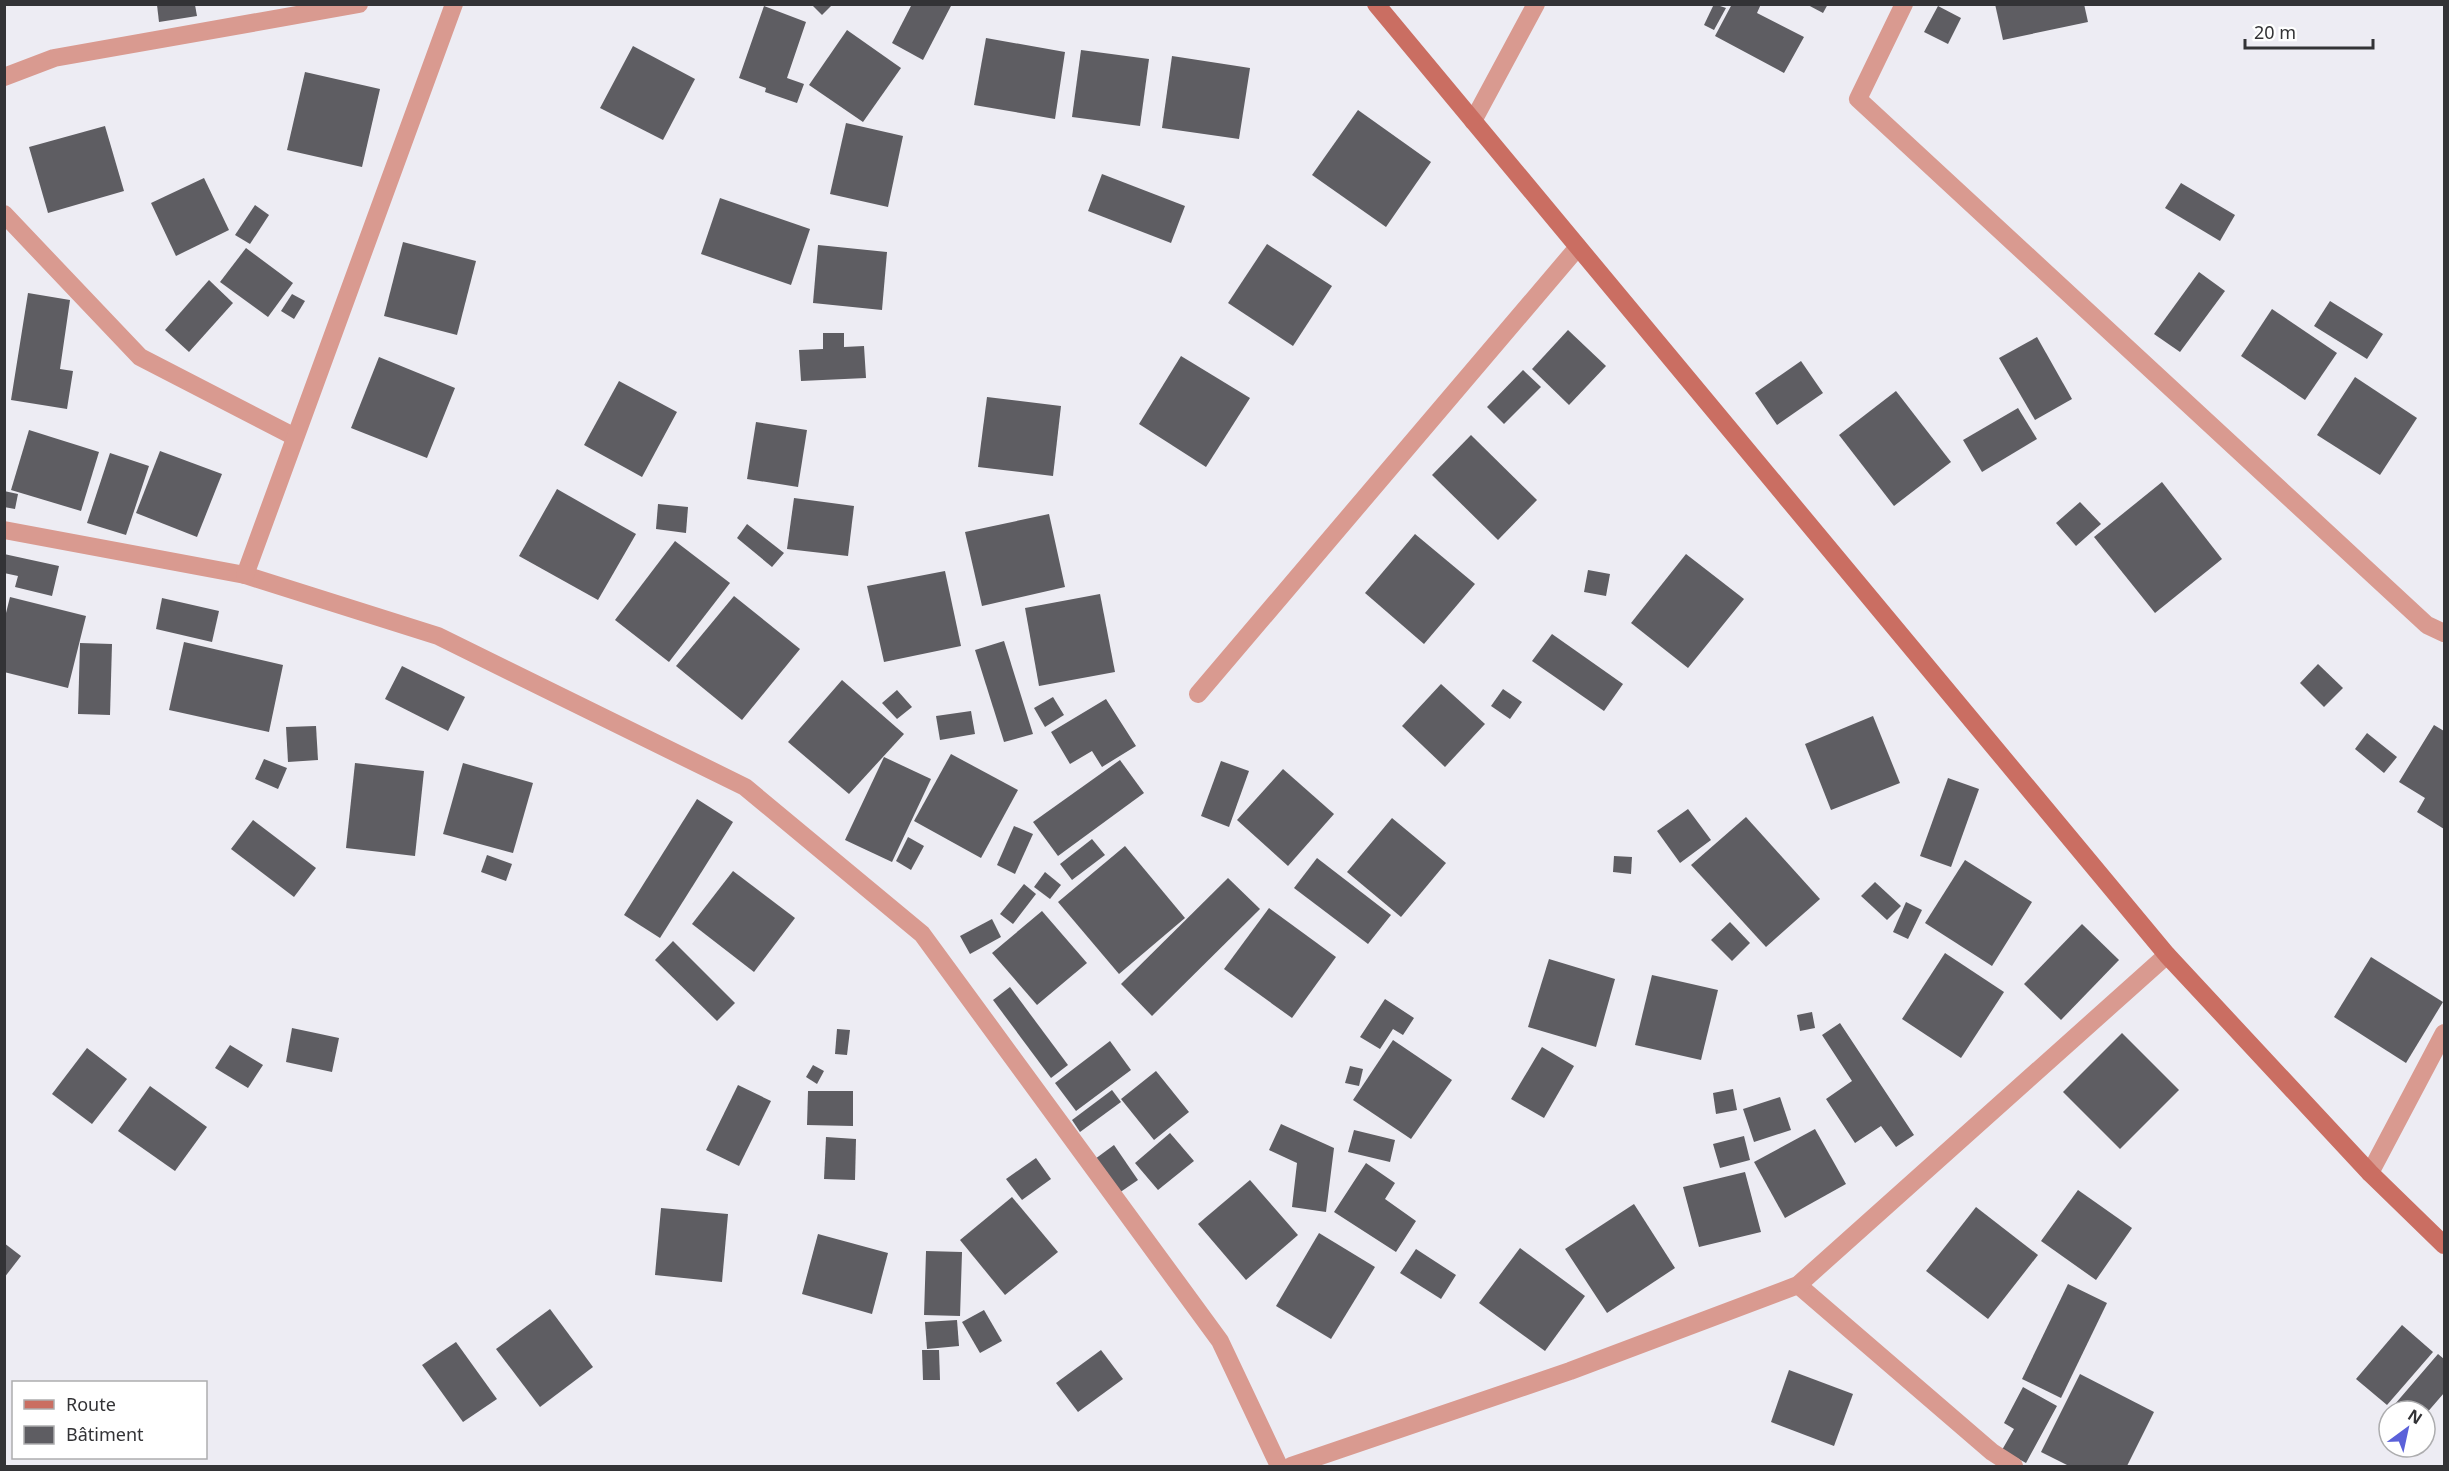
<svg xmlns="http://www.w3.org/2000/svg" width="2449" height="1471" font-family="'Noto Sans',sans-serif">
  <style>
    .building { fill: #5e5d62 }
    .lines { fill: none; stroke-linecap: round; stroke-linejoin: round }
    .street { stroke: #d99a90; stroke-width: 18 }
    .secondary { stroke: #ca6e62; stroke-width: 18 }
  </style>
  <rect width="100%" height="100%" fill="#edecf3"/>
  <!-- building -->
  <g class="building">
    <path d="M811 4H833L822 15Z"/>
    <path d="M912 4H952L923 60 892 43Z"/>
    <path d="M1714 4 1726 8 1714 30 1704 25Z"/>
    <path d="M1732 4H1761L1757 13 1804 37 1784 73 1715 36Z"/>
    <path d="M1806 4H1828L1823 13Z"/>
    <path d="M1995 4H2084L2088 22 2003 40Z"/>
    <path d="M157 5H195L197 16 159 22Z"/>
    <path d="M764 6 806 22 787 78 804 84 797 103 765 92 766 88 739 78Z"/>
    <path d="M1938 6 1961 18 1948 44 1924 32Z"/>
    <path d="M847 30 901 68 863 122 809 85Z"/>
    <path d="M986 38 1065 52 1055 119 974 105Z"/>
    <path d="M633 46 695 79 663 140 600 108Z"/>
    <path d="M1081 50 1149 59 1140 126 1072 117Z"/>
    <path d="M1172 56 1250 68 1239 139 1162 128Z"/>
    <path d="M305 72 380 89 362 167 287 150Z"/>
    <path d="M1358 110 1431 162 1386 227 1312 175Z"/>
    <path d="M846 123 903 136 888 207 830 194Z"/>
    <path d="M105 126 124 191 48 213 29 147Z"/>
    <path d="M1102 174 1185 206 1171 243 1088 211Z"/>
    <path d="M204 178 229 230 176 256 151 203Z"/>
    <path d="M2181 183 2235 215 2220 241 2165 208Z"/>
    <path d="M720 198 810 229 791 285 701 254Z"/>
    <path d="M255 205 269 215 250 244 235 235Z"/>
    <path d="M403 242 476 261 457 335 384 316Z"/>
    <path d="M1267 244 1332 286 1293 346 1228 303Z"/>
    <path d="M818 245 887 252 882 310 813 303Z"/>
    <path d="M246 248 293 283 268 317 220 282Z"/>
    <path d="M2199 272 2225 291 2180 352 2154 334Z"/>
    <path d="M209 280 233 303 189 352 165 330Z"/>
    <path d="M28 293 70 300 60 369 73 371 67 409 11 400Z"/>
    <path d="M292 294 305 301 294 319 281 311Z"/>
    <path d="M2330 301 2383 334 2367 359 2314 326Z"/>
    <path d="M2272 309 2337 353 2305 400 2241 356Z"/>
    <path d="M1568 330 1606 366 1569 405 1532 369Z"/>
    <path d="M823 333H844V347L864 346 866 378 801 381 799 350 823 349Z"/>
    <path d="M2037 337 2072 399 2035 420 1999 358Z"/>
    <path d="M1181 356 1250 398 1206 467 1139 424Z"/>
    <path d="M379 357 455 388 427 458 351 428Z"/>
    <path d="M1801 361 1823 393 1777 425 1755 393Z"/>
    <path d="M1523 370 1541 387 1504 424 1487 407Z"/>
    <path d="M2355 377 2417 418 2380 475 2317 435Z"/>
    <path d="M619 381 677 412 642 477 584 445Z"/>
    <path d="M1896 391 1951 462 1894 506 1839 435Z"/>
    <path d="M987 397 1061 406 1053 476 978 467Z"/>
    <path d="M2018 408 2037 439 1982 472 1963 440Z"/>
    <path d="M756 422 807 430 798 487 747 479Z"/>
    <path d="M29 430 99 452 81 511 11 490Z"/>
    <path d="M1471 435 1537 500 1498 540 1432 475Z"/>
    <path d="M160 451 222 474 197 537 136 513Z"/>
    <path d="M110 453 149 466 126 535 87 523Z"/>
    <path d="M2162 482 2222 559 2155 613 2094 537Z"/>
    <path d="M557 489 636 534 598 600 519 556Z"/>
    <path d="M4 491 18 494 15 509 4 507Z"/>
    <path d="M794 498 854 506 848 556 787 549Z"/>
    <path d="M2080 502 2101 524 2076 546 2056 523Z"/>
    <path d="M658 504 688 507 686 533 656 529Z"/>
    <path d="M1049 514 1065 587 982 606 965 532Z"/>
    <path d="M747 524 784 553 772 567 737 538Z"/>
    <path d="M1415 534 1475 584 1424 644 1365 593Z"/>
    <path d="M675 541 730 583 669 662 615 620Z"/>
    <path d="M4 554 59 566 52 596 15 587 18 576 4 573Z"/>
    <path d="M1686 554 1744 599 1688 668 1631 623Z"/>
    <path d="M1588 570 1610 574 1606 596 1584 592Z"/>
    <path d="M945 571 961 646 884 662 867 586Z"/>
    <path d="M1100 594 1115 672 1039 686 1025 608Z"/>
    <path d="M734 596 800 649 742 720 676 666Z"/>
    <path d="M10 597 86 616 68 688 4 672V621Z"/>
    <path d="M162 598 219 611 212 642 156 629Z"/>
    <path d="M1552 634 1623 684 1604 711 1532 661Z"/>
    <path d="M1004 641 1033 734 1004 742 975 650Z"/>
    <path d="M184 642 283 665 269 732 169 710Z"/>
    <path d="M80 643 112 644 110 715 78 714Z"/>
    <path d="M2318 664 2343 688 2324 707 2300 683Z"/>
    <path d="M402 666 465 697 448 731 385 699Z"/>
    <path d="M842 680 904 734 849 794 788 742Z"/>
    <path d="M1441 684 1485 724 1445 767 1402 726Z"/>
    <path d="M1503 689 1522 702 1510 719 1491 706Z"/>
    <path d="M897 690 912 707 897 719 882 703Z"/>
    <path d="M1053 697 1064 715 1045 727 1034 708Z"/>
    <path d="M1106 699 1136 746 1102 767 1092 751 1070 764 1051 732Z"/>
    <path d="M971 711 975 734 940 740 936 716Z"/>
    <path d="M1873 716 1900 783 1831 810 1805 744Z"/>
    <path d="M2434 725 2444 731V829L2417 812 2425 798 2399 782Z"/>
    <path d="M316 726 318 760 288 762 286 727Z"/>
    <path d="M2367 733 2397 757 2384 773 2355 749Z"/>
    <path d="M951 754 1018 790 981 858 914 821Z"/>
    <path d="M884 757 931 779 892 862 845 840Z"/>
    <path d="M264 759 287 768 278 789 255 779Z"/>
    <path d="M1120 760 1144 793 1058 856 1033 822Z"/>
    <path d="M1221 761 1249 771 1229 827 1201 816Z"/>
    <path d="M355 763 424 771 415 856 346 848Z"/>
    <path d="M463 763 533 783 513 853 443 834Z"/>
    <path d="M1283 769 1334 814 1288 866 1237 820Z"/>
    <path d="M1948 778 1979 789 1951 867 1920 856Z"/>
    <path d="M697 799 733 822 660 938 624 915Z"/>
    <path d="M1688 809 1711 840 1680 863 1657 831Z"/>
    <path d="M1746 817 1820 899 1766 947 1691 865Z"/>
    <path d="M1392 818 1446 863 1401 917 1347 872Z"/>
    <path d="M253 820 316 868 294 897 231 849Z"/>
    <path d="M1014 826 1033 834 1015 874 997 865Z"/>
    <path d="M908 837 924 846 911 870 896 861Z"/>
    <path d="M1092 839 1105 855 1072 880 1060 864Z"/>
    <path d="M1125 846 1185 918 1119 974 1058 902Z"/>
    <path d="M487 855 512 864 506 881 481 872Z"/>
    <path d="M1614 856 1632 857 1631 874 1613 872Z"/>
    <path d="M1317 858 1391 915 1368 944 1294 888Z"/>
    <path d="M1965 860 2032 902 1992 966 1925 923Z"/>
    <path d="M733 871 795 918 754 972 692 924Z"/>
    <path d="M1045 872 1061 885 1050 899 1034 887Z"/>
    <path d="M1228 878 1260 909 1152 1016 1121 984Z"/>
    <path d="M1875 882 1901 906 1887 920 1861 896Z"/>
    <path d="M1024 884 1036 894 1013 924 1000 914Z"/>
    <path d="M1906 902 1922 910 1908 939 1893 932Z"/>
    <path d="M1269 908 1336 957 1292 1018 1224 969Z"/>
    <path d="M1042 911 1087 963 1037 1005 992 953Z"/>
    <path d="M992 919 1001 937 970 954 960 936Z"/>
    <path d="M1730 922 1750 943 1732 961 1711 940Z"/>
    <path d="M2082 924 2119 960 2061 1020 2024 984Z"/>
    <path d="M673 941 735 1003 717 1021 655 960Z"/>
    <path d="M1945 953 2004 992 1961 1058 1902 1019Z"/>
    <path d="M2371 957 2443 1002 2406 1063 2334 1017Z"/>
    <path d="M1549 959 1615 979 1596 1047 1528 1027Z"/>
    <path d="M1652 975 1718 990 1701 1060 1635 1045Z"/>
    <path d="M1010 987 1068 1065 1051 1078 993 1000Z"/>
    <path d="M1385 999 1414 1018 1403 1035 1393 1029 1380 1049 1360 1037Z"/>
    <path d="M1812 1012 1815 1028 1800 1031 1797 1015Z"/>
    <path d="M1840 1023 1914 1135 1896 1147 1881 1126 1855 1143 1826 1099 1852 1081 1822 1035Z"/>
    <path d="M292 1028 339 1038 332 1072 286 1062Z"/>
    <path d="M837 1029 850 1030 847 1055 835 1054Z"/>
    <path d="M2122 1033 2179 1090 2120 1149 2063 1092Z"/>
    <path d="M1393 1040 1452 1080 1411 1139 1353 1100Z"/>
    <path d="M1110 1041 1131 1070 1076 1111 1055 1083Z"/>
    <path d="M230 1045 263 1065 248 1088 215 1068Z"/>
    <path d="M1542 1047 1574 1066 1544 1118 1511 1099Z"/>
    <path d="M87 1048 127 1079 92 1124 52 1094Z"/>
    <path d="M813 1065 824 1071 817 1084 806 1077Z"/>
    <path d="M1350 1066 1363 1069 1359 1086 1345 1083Z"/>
    <path d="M1156 1071 1189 1112 1154 1140 1121 1099Z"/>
    <path d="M738 1085 771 1101 739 1166 706 1150Z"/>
    <path d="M150 1086 207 1127 175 1171 118 1131Z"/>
    <path d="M1733 1089 1737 1110 1716 1114 1713 1093Z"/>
    <path d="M1112 1090 1121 1102 1080 1132 1072 1120Z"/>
    <path d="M808 1091H853V1126L807 1125Z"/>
    <path d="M1780 1097 1791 1130 1754 1142 1743 1109Z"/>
    <path d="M1281 1124 1334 1148 1326 1212 1292 1207 1297 1163 1269 1150Z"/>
    <path d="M1815 1129 1846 1184 1785 1218 1754 1162Z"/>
    <path d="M1354 1130 1395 1140 1390 1162 1348 1152Z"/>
    <path d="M1170 1133 1194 1161 1158 1190 1135 1163Z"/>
    <path d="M1744 1136 1750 1160 1720 1168 1713 1144Z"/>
    <path d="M826 1137 856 1139 855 1180 824 1179Z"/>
    <path d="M1114 1145 1138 1180 1119 1193 1095 1159Z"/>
    <path d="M1036 1158 1051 1179 1022 1200 1006 1179Z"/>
    <path d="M1366 1163 1395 1183 1385 1199 1416 1221 1396 1252 1334 1212Z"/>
    <path d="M1745 1172 1761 1232 1699 1247 1683 1187Z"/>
    <path d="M1250 1180 1298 1235 1246 1280 1198 1224Z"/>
    <path d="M2078 1190 2132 1228 2096 1280 2041 1241Z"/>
    <path d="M1012 1197 1058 1252 1005 1295 960 1240Z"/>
    <path d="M1634 1204 1675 1268 1607 1313 1565 1249Z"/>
    <path d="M1976 1207 2038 1255 1988 1319 1926 1271Z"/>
    <path d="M661 1208 728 1214 722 1282 655 1275Z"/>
    <path d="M1319 1233 1375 1267 1331 1339 1276 1306Z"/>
    <path d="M818 1234 888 1253 872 1314 802 1294Z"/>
    <path d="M4 1243 21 1256 4 1278Z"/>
    <path d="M1520 1248 1585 1296 1545 1351 1479 1303Z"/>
    <path d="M1416 1249 1456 1275 1441 1299 1400 1273Z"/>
    <path d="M926 1251 962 1252 960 1316 924 1315Z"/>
    <path d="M2068 1284 2107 1303 2061 1398 2022 1379Z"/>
    <path d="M550 1309 593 1367 540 1407 496 1349Z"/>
    <path d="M984 1310 1002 1341 980 1353 962 1322Z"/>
    <path d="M957 1320 959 1346 927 1349 925 1322Z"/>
    <path d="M2402 1325 2433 1352 2387 1405 2356 1379Z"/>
    <path d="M456 1342 497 1399 463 1422 422 1365Z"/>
    <path d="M922 1350H939L940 1380H923Z"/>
    <path d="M1101 1350 1123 1379 1078 1412 1056 1383Z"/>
    <path d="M2438 1354 2444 1359V1393L2425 1415V1411H2389Z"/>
    <path d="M1789 1370 1853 1394 1834 1446 1771 1422Z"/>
    <path d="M2080 1374 2154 1412 2127 1466H2069L2041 1452Z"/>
    <path d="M2023 1387 2057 1406 2026 1463 2002 1450 2014 1429 2004 1423Z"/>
  </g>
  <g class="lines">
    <!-- street -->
    <g class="street">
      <path d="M1904 4 1858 99 2427 625 2444 633"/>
      <path d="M4 77 54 58 359 4"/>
      <path d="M1473 121 1536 4"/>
      <path d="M4 214 140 357 295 437"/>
      <path d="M4 530 245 575 438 636 745 787 922 934 1220 1341 1279 1466"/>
      <path d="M245 575 454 4"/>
      <path d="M1198 694 1578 247"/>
      <path d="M2370 1173 2444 1033"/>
      <path d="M1798 1285 1992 1452 2014 1466"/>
      <path d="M1291 1466 1570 1371 1798 1285 2167 955"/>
    </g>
    <!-- secondary -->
    <path class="secondary" d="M1376 4 2167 955 2370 1173 2444 1245"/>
  </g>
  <!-- border -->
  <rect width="2449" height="1471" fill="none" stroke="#333336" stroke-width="12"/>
  <!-- legend -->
  <rect x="12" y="1381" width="195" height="78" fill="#ffffff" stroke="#adadaf" stroke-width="1.5"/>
  <rect x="24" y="1400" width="30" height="9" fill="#ca6e62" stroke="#adadaf" stroke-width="1.5"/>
  <text x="66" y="1411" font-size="18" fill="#333336">Route</text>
  <rect x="24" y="1426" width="30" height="18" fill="#5e5d62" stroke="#adadaf" stroke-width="1.5"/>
  <text x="66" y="1441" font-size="18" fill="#333336">Bâtiment</text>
  <!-- north arrow -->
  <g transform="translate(2407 1429) rotate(33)"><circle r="28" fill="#ffffff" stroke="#adadaf" stroke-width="1.5"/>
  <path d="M0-4.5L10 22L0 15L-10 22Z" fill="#5b61d9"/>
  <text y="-9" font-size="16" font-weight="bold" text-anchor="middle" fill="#333336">N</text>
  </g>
  <!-- scale -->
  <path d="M2245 39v9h128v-9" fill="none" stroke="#333336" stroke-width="3"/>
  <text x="2254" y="39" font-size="18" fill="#333336" stroke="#ffffff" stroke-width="4.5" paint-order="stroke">20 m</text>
</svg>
